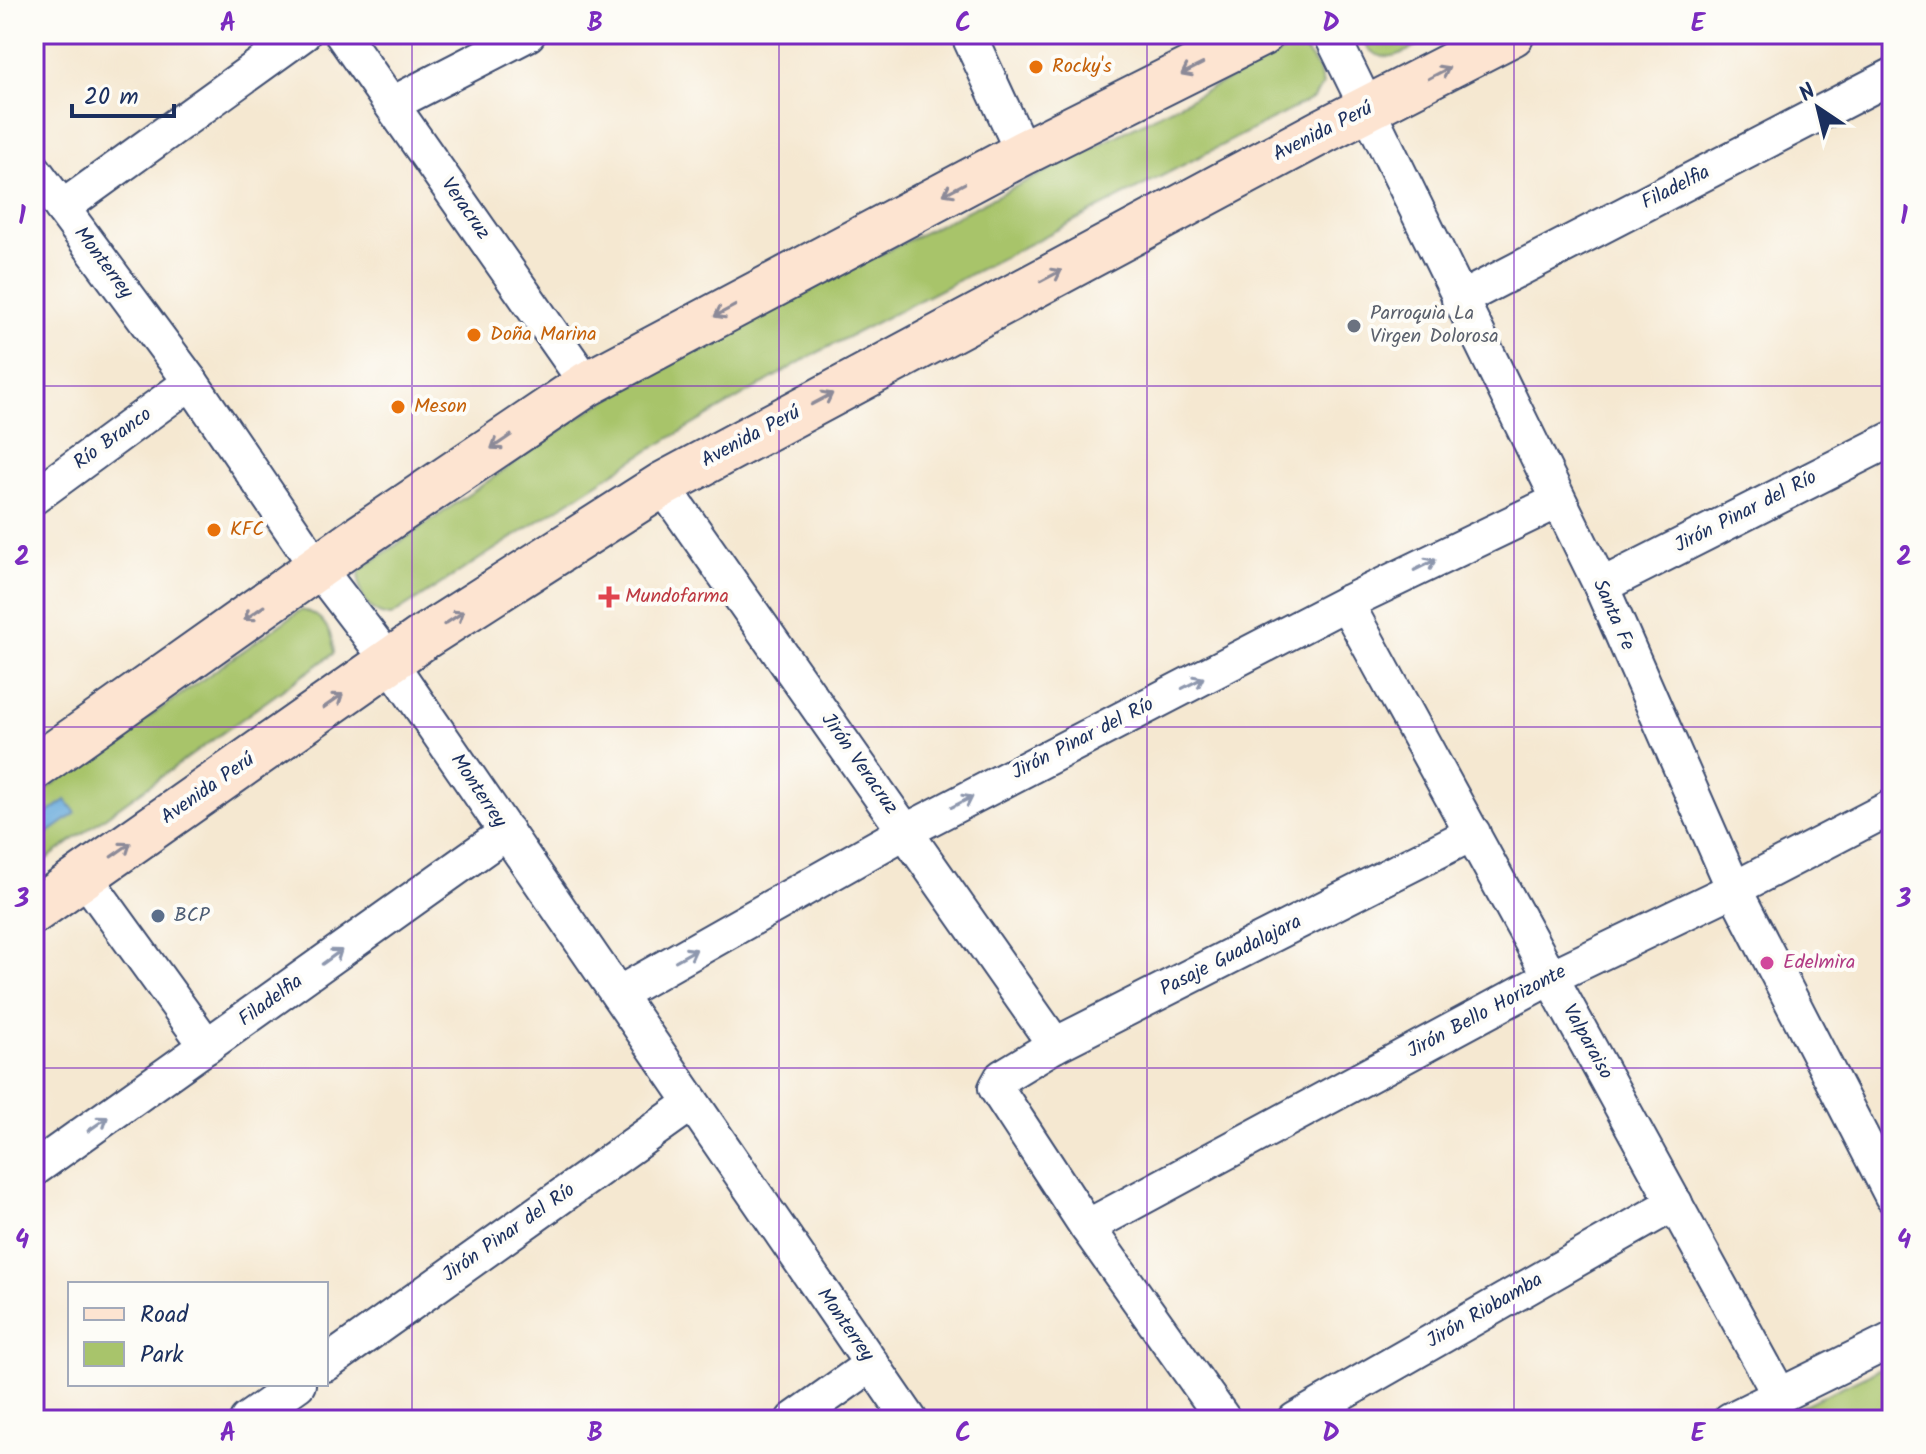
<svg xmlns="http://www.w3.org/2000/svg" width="1926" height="1454" font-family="Kalam,sans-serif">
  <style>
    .green { fill: #a8c46b; stroke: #627a64; stroke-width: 2 }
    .water { fill: #67aadc; stroke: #416c9d; stroke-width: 2 }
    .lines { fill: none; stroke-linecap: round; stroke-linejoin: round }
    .minor-casing { stroke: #3c4b6f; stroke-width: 38 }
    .secondary-casing { stroke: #3c4b6f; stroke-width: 48 }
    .minor { stroke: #fff; stroke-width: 34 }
    .secondary { stroke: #fde4d1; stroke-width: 44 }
    .oneway { stroke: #8c8a98 }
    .oneway2 { stroke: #8d97ae }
    .grid { fill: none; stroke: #7b2cbf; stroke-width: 2; stroke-opacity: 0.55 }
    .food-dot { fill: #e8710a; stroke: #fdfcf7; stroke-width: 3 }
    .worship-dot { fill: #6b7280; stroke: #fdfcf7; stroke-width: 3 }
    .health-dot { fill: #e0444e; stroke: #fdfcf7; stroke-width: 3 }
    .service-dot { fill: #5c6f8a; stroke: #fdfcf7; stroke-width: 3 }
    .hotel-dot { fill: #d1479c; stroke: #fdfcf7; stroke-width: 3 }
    .labels { text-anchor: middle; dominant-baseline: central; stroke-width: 8; stroke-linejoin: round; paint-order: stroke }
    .food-label { font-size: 20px; fill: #c56008; stroke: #fdfcf7; text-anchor: start }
    .street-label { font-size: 20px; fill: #1b2f5e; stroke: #fdfcf7 }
    .worship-label { font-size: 20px; fill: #5b616d; stroke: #fdfcf7; text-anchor: start }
    .health-label { font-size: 20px; fill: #be3a42; stroke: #fdfcf7; text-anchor: start }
    .service-label { font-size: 20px; fill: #4e5e75; stroke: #fdfcf7; text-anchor: start }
    .hotel-label { font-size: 20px; fill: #b23c85; stroke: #fdfcf7; text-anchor: start }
    .neatline { fill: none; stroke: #7b2cbf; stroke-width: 3 }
    .grid-label { font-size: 26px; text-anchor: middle; font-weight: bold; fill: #7b2cbf }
  </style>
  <rect width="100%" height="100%" fill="#fdfcf7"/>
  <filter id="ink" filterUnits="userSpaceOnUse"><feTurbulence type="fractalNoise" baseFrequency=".0125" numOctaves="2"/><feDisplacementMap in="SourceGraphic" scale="16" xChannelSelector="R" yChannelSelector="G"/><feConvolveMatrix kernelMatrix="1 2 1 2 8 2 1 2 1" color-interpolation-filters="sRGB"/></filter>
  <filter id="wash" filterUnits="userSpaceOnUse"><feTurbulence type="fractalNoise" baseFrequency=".006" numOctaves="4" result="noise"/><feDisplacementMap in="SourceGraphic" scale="32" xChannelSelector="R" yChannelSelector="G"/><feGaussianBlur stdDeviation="1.8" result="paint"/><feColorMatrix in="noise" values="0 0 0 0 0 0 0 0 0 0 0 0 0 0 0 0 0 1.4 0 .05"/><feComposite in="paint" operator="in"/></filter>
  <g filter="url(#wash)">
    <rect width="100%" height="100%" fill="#f5e8d1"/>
    <!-- green -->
    <g class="green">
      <path d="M1360 34H1439C1411 48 1377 77 1360 34Z"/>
      <path d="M1291 48H1302C1314 59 1319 69 1323 85L1312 99 807 358 641 455 391 616C367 614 356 593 360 570L593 408 734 328Z"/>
      <path d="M301 610C323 613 333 633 334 653L34 868V798Z"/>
      <path d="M1892 1363V1420H1772Z"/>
    </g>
    <!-- water -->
    <path class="water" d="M66 800 76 813 34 843V823Z"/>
  </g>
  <g filter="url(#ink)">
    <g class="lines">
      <defs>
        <g id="minor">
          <path d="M342 34 587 384"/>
          <path d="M968 34 1023 153"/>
          <path d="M1331 34 1601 586 1734 889 1892 1196"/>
          <path d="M392 104 528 34"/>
          <path d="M34 170 191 382 317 567 389 661 910 1420"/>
          <path d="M62 208 303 34"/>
          <path d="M1459 300 1892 76"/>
          <path d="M662 485 1055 1045"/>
          <path d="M34 497 191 382"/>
          <path d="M1601 586 1892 439"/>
          <path d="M1346 603 1780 1396"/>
          <path d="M84 876 207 1046"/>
          <path d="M618 994 906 831 1346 603 1558 501"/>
          <path d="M34 1169 507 832"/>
          <path d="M1087 1227 1551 977 1734 889 1892 807"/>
          <path d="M326 1364 692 1103"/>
          <path d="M247 1420 298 1384"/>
          <path d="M793 1420 872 1364"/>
          <path d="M1224 1420 1087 1227 996 1088 1002 1077 1055 1045 1473 833"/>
          <path d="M1295 1420 1675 1203"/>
          <path d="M1730 1420 1892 1340"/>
        </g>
        <g id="secondary">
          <path d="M34 768 353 542 587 384 1023 153 1261 34"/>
          <path d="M34 911 421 639 662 485 1323 131 1512 34"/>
        </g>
      </defs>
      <!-- minor casing -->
      <use href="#minor" class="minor-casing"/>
      <!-- secondary casing -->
      <use href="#secondary" class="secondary-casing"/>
      <!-- minor -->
      <use href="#minor" class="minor"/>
      <!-- secondary -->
      <use href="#secondary" class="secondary"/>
    </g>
    <!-- one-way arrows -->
    <defs><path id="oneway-shaft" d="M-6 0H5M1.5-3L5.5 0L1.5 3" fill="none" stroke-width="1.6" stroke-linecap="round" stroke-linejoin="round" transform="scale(2)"/></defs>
    <g class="oneway">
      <use href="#oneway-shaft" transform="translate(1192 69) rotate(153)"/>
      <use href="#oneway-shaft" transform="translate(1439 73) rotate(-28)"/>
      <use href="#oneway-shaft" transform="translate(954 189) rotate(152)"/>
      <use href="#oneway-shaft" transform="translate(1051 276) rotate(-28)"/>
      <use href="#oneway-shaft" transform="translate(725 311) rotate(152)"/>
      <use href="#oneway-shaft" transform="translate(822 399) rotate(-28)"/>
      <use href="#oneway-shaft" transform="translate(501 442) rotate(146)"/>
      <use href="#oneway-shaft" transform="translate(254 613) rotate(145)"/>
      <use href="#oneway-shaft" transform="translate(454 618) rotate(-33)"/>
      <use href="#oneway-shaft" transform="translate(333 701) rotate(-35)"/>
      <use href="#oneway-shaft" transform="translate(121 850) rotate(-35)"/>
    </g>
    <g class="oneway2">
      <use href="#oneway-shaft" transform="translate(1425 565) rotate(-26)"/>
      <use href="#oneway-shaft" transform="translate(1193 683) rotate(-27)"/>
      <use href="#oneway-shaft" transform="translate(962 802) rotate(-27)"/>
      <use href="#oneway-shaft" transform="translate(686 955) rotate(-29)"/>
      <use href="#oneway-shaft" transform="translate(332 957) rotate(-36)"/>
      <use href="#oneway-shaft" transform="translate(98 1124) rotate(-35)"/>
    </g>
  </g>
  <!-- grid -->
  <path class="grid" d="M412 34V1420M779 34V1420M1147 34V1420M1514 34V1420M34 386H1892M34 727H1892M34 1068H1892"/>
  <!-- markers -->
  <g class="food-dot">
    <circle cx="1036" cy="67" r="8"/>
    <circle cx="474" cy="335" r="8"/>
    <circle cx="398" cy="407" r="8"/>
    <circle cx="214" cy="530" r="8"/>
  </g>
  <circle class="worship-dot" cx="1354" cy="326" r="8"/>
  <path class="health-dot" d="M605 585h8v8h8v8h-8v8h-8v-8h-8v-8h8z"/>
  <circle class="service-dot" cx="158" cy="916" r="8"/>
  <circle class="hotel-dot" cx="1767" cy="963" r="8"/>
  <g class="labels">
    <!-- food labels -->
    <g class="food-label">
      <text x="1052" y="67">Rocky's</text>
      <text x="490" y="335">Doña Marina</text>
      <text x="414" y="407">Meson</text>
      <text x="230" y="530">KFC</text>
    </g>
    <!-- street labels -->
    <g class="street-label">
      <text transform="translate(1323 132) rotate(-27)">Avenida Perú</text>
      <text transform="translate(1676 188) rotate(-27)">Filadelfia</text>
      <text transform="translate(465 209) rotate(55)">Veracruz</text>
      <text transform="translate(103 263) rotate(53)">Monterrey</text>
      <text transform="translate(751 437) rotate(-28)">Avenida Perú</text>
      <text transform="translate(113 439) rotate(-36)">Río Branco</text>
      <text transform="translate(1746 512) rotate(-27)">Jirón Pinar del Río</text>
      <text transform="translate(1613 615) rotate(66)">Santa Fe</text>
      <text transform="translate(1083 739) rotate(-27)">Jirón Pinar del Río</text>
      <text transform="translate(859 764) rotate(55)">Jirón Veracruz</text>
      <text transform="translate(208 789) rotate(-35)">Avenida Perú</text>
      <text transform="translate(478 791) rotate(56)">Monterrey</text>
      <text transform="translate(1231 956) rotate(-27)">Pasaje Guadalajara</text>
      <text transform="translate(271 1001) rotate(-36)">Filadelfia</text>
      <text transform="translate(1487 1012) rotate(-28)">Jirón Bello Horizonte</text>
      <text transform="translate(1587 1042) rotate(61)">Valparaiso</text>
      <text transform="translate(509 1233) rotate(-35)">Jirón Pinar del Río</text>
      <text transform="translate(1485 1311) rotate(-30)">Jirón Riobamba</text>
      <text transform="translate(845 1325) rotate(55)">Monterrey</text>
    </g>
    <!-- worship labels -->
    <g class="worship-label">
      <text x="1370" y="314">Parroquia La<tspan x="1370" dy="23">Virgen Dolorosa</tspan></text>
    </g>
    <!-- health labels -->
    <g class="health-label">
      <text x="625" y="597">Mundofarma</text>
    </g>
    <!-- service labels -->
    <g class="service-label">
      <text x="174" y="916">BCP</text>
    </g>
    <!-- hotel labels -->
    <g class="hotel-label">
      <text x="1783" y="963">Edelmira</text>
    </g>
  </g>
  <!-- margin -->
  <rect width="1926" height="1454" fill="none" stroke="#fdfcf7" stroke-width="88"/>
  <!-- legend -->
  <rect x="68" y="1282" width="260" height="104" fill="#fdfcf7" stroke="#a3aaba" stroke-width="2"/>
  <rect x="84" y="1308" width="40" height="12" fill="#fde4d1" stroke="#a3aaba" stroke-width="2"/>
  <text x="140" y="1322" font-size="24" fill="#1b2f5e">Road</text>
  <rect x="84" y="1342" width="40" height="24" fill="#a8c46b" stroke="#a3aaba" stroke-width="2"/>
  <text x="140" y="1362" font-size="24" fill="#1b2f5e">Park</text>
  <!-- north arrow -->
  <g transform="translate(1818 108) rotate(325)" stroke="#fdfcf7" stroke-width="6" paint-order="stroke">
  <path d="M0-6L14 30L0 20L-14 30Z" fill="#1b2f5e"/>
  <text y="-12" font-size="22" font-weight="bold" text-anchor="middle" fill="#1b2f5e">N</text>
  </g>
  <!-- scale -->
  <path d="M72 104v12h102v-12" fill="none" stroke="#1b2f5e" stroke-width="4"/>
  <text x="84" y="104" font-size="24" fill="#1b2f5e" stroke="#fdfcf7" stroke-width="6" paint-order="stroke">20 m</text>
  <rect x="44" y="44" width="1838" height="1366" class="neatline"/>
  <g class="grid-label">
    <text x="228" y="31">A</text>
    <text x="595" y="31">B</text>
    <text x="963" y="31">C</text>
    <text x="1331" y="31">D</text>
    <text x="1698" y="31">E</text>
    <text x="22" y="224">1</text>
    <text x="1904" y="224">1</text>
    <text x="22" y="565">2</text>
    <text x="1904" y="565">2</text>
    <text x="22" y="907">3</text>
    <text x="1904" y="907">3</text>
    <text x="22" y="1248">4</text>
    <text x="1904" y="1248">4</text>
    <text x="228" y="1441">A</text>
    <text x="595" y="1441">B</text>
    <text x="963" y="1441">C</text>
    <text x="1331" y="1441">D</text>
    <text x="1698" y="1441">E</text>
  </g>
</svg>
